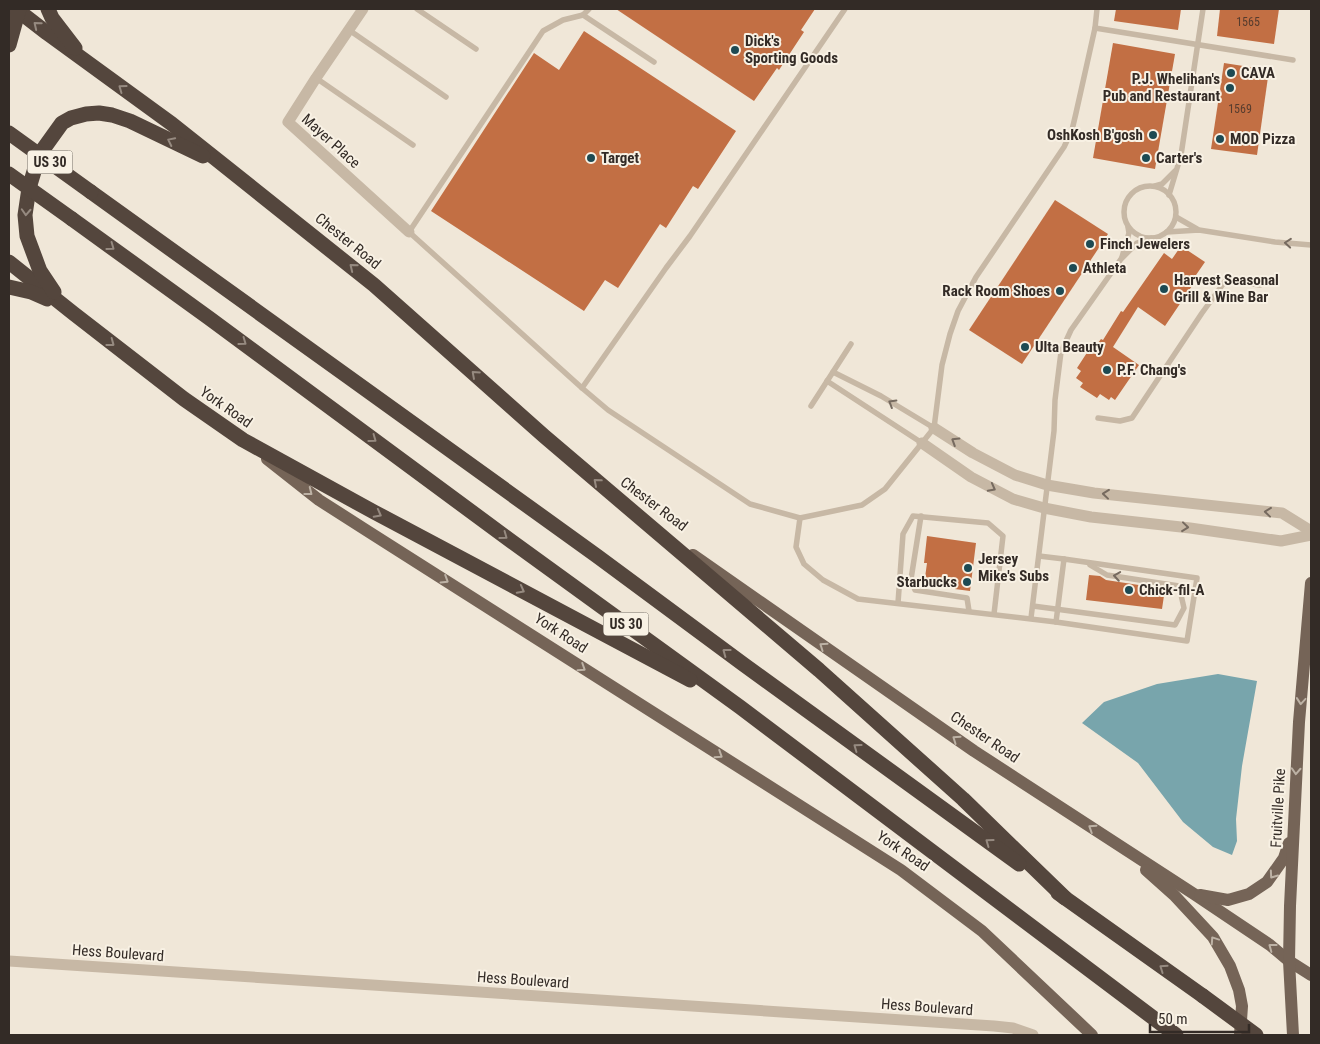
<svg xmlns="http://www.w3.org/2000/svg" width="1320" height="1044" font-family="'Roboto Condensed',sans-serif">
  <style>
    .water { fill: #78a5ac }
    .building { fill: #c26f44 }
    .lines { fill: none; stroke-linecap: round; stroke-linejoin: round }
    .lane { stroke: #c7b8a5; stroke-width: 5.5 }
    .street { stroke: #c7b8a5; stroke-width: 11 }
    .primary { stroke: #756457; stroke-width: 12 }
    .highway { stroke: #54463d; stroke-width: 15 }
    .highway-bridge { stroke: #54463d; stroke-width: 15 }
    .oneway { stroke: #968a80 }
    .oneway2 { stroke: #766a5f }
    .oneway3 { stroke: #bdb2a5 }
    .poi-dot { fill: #1d4a53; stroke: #f8f1e4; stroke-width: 2 }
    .labels { text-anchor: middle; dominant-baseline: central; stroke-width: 4; stroke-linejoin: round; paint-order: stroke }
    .number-label { font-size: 12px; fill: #573c2e }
    .shield { fill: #f8f1e4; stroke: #6e665f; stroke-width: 1 }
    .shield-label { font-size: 14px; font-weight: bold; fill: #332b26 }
    .poi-label { font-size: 15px; font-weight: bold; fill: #332b26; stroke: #f8f1e4; text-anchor: start }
    .street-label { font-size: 15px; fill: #332b26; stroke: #f8f1e4 }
  </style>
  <rect width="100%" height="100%" fill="#f0e7d8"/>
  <!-- water -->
  <path class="water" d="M1218 674 1257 681 1242 766 1236 819 1237 841 1232 855 1213 847 1183 822 1138 763 1082 723 1104 702 1157 684Z"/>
  <!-- building -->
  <g class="building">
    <path d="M616 9H815L801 30 804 32 779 70 777 68 754 101Z"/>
    <path d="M1116 9H1181L1178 30 1114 21Z"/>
    <path d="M1220 9H1279L1274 44 1217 36Z"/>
    <path d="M584 31 736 131 698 189 693 186 666 228 660 224 618 288 605 280 584 311 431 211 534 53 559 70Z"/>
    <path d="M1113 43 1175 54 1155 169 1093 158Z"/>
    <path d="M1224 63 1269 70 1257 155 1211 149Z"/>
    <path d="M1055 200 1108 234 1022 364 969 330Z"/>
    <path d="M1181 246 1205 262 1196 275 1198 277 1165 326 1138 307 1113 347 1139 365 1115 400 1111 397 1109 400 1100 394 1097 398 1080 387 1083 383 1076 378 1081 371 1077 368 1092 345 1095 347 1101 339 1103 340 1121 311 1123 312 1164 253 1172 259Z"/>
    <path d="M927 536 976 543 970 591 924 585 927 563H924Z"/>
    <path d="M1089 575 1100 576 1106 580 1165 589 1162 609 1086 600Z"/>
  </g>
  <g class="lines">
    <!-- lane -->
    <g class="lane">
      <path d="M417 9 476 49"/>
      <path d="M589 9 583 15 654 62"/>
      <path d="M583 15 563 20 543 31 409 232 582 388 608 410 750 504 800 518 862 505 885 489 934 428 942 365 950 334 958 311 976 277 1064 147 1072 130 1076 113 1095 28 1097 9"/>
      <path d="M1095 28 1293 60"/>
      <path d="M349 30 446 97"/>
      <path d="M316 78 413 145"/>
      <path d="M1155 186 1162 184 1175 171"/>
      <circle cx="1150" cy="212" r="26"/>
      <path d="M1169 195 1181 155 1203 9"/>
      <path d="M1176 217 1197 229"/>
      <path d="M1167 232 1199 230 1275 242 1311 245"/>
      <path d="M1122 257 1129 233 1128 227"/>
      <path d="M833 372 881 396 934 428"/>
      <path d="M827 381 922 443"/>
      <path d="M582 388 666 268 690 236 845 9"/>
      <path d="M811 406 851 344"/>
      <path d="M1098 418 1120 421 1132 418 1202 313 1226 280 1260 285"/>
      <path d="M921 516 911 579 915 590 967 598 969 611"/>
      <path d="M800 518 796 547 804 564 823 580 858 599 1056 622"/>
      <path d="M1039 556 1064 559"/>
      <path d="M1064 559 1197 578 1187 641 1056 622Z"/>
      <path d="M898 603 903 534 913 516 988 523 1003 536 994 614"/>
      <path d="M1033 606 1175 625 1184 608 1179 586 1107 575 1090 565"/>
      <path d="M1031 618 1054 431 1055 400 1061 352 1071 330 1121 259 1137 243 1151 238"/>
    </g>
    <!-- street -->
    <g class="street">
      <path d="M363 9 316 78 288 122 409 232"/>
      <path d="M934 428 973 453 1015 475 1047 485 1094 493 1282 513 1311 531"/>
      <path d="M922 443 971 477 1013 499 1044 508 1091 517 1190 528 1281 541 1311 535"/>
      <path d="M9 961 994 1026 1013 1028 1033 1035"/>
    </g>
    <!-- primary -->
    <g class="primary">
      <path d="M267 459 319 500 369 532 901 870 982 931 1092 1035"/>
      <path d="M693 555 974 751 1194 894 1270 945 1289 961 1311 975"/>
      <path d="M1146 870 1174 895 1213 937 1230 966 1239 990 1242 1006 1240 1035"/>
      <path d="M1200 895 1228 900 1249 894 1267 882 1284 858 1289 843"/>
      <path d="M1293 1035 1289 961 1290 906 1299 722 1311 583"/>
    </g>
    <!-- highway -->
    <g class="highway">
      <path d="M16 9 47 33 172 124 374 285 544 436 819 670 963 799 1065 898"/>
      <path d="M48 9 52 18 75 48"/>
      <path d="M9 45 19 9"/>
      <path d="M91 192 347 376 597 556 743 664 1019 864"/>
      <path d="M72 219 209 318 511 541 740 707 1176 1035"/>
      <path d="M9 262 73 313 184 399 243 440 374 512 690 680"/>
      <path d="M9 287 31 292 47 299"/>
      <path d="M54 292 40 271 27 236 25 215 29 188 39 155 62 123 71 118 86 114 99 113 112 115 130 121 203 156"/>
      <path d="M1058 893 1203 996"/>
    </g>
    <!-- highway-bridge -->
    <g class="highway-bridge">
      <path d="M9 133 91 192"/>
      <path d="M9 174 72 219"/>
      <path d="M1203 996 1256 1035"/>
    </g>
  </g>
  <!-- one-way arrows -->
  <defs><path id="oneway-chevron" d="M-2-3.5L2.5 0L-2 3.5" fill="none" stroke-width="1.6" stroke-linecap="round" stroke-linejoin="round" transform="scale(1.25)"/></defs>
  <g class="oneway">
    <use href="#oneway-chevron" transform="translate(37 25) rotate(-141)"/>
    <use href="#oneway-chevron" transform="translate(122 88) rotate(-144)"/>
    <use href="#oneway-chevron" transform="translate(171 141) rotate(-154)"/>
    <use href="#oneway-chevron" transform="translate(26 212) rotate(93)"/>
    <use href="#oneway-chevron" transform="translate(111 247) rotate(36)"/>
    <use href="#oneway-chevron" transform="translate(353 267) rotate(-141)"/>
    <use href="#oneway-chevron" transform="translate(243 342) rotate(36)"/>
    <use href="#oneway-chevron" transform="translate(111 343) rotate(37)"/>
    <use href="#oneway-chevron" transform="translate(475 374) rotate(-138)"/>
    <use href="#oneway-chevron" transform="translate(373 439) rotate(36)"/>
    <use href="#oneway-chevron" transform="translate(597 482) rotate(-139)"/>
    <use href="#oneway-chevron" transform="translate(378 514) rotate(28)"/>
    <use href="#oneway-chevron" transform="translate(504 536) rotate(36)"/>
    <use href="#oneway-chevron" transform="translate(521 590) rotate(28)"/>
    <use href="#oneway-chevron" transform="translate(726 652) rotate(-143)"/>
    <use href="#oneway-chevron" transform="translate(857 747) rotate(-144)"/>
    <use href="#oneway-chevron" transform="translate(989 842) rotate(-144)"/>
    <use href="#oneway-chevron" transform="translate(1163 968) rotate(-145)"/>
  </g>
  <g class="oneway2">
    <use href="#oneway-chevron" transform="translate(1288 243) rotate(-175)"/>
    <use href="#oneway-chevron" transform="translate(892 403) rotate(-149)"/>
    <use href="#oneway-chevron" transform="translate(955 441) rotate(-148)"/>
    <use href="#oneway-chevron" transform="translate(992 488) rotate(28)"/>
    <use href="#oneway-chevron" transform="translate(1106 494) rotate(-174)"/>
    <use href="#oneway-chevron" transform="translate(1268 512) rotate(-174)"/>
    <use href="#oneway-chevron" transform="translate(1185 527) rotate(6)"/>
    <use href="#oneway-chevron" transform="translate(1117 576) rotate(-171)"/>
  </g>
  <g class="oneway3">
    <use href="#oneway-chevron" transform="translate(309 492) rotate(38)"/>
    <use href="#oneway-chevron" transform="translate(445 580) rotate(32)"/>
    <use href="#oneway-chevron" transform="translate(823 646) rotate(-145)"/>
    <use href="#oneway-chevron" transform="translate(582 668) rotate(33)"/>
    <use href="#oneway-chevron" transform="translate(1301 701) rotate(95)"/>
    <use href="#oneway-chevron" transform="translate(956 739) rotate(-145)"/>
    <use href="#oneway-chevron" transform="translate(719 755) rotate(33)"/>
    <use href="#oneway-chevron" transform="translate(1296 771) rotate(93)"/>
    <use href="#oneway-chevron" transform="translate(1092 828) rotate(-147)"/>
    <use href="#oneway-chevron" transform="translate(1273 875) rotate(125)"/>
    <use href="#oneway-chevron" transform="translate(1214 940) rotate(-124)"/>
    <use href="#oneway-chevron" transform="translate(1272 947) rotate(-143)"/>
  </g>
  <!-- markers -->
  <g class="poi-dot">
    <circle cx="735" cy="50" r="5"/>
    <circle cx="1231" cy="73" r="5"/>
    <circle cx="1230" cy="88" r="5"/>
    <circle cx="1153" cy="135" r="5"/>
    <circle cx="1220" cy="139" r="5"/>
    <circle cx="591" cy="158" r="5"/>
    <circle cx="1146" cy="158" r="5"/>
    <circle cx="1090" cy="244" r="5"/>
    <circle cx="1073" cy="268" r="5"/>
    <circle cx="1164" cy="289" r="5"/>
    <circle cx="1060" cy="291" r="5"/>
    <circle cx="1025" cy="347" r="5"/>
    <circle cx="1107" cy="370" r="5"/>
    <circle cx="968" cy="568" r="5"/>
    <circle cx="967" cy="582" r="5"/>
    <circle cx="1129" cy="590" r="5"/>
  </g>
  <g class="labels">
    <!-- number labels -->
    <g class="number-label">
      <text x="1248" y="22">1565</text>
      <text x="1240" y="109">1569</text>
    </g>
    <!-- shield labels -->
    <g class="shield">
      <rect x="27.5" y="150.5" width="45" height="23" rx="4"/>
      <rect x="603.5" y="612.5" width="45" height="23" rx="4"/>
    </g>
    <g class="shield-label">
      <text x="50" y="162">US 30</text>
      <text x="626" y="624">US 30</text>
    </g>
    <!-- poi labels -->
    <g class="poi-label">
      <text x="745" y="41">Dick's<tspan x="745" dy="17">Sporting Goods</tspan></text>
      <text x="1241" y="73">CAVA</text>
      <text x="1220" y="79" text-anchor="end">P.J. Whelihan's<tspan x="1220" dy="17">Pub and Restaurant</tspan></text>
      <text x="1143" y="135" text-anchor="end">OshKosh B'gosh</text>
      <text x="1230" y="139">MOD Pizza</text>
      <text x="601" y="158">Target</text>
      <text x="1156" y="158">Carter's</text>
      <text x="1100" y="244">Finch Jewelers</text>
      <text x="1083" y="268">Athleta</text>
      <text x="1174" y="280">Harvest Seasonal<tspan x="1174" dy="17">Grill &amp; Wine Bar</tspan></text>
      <text x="1050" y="291" text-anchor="end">Rack Room Shoes</text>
      <text x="1035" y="347">Ulta Beauty</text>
      <text x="1117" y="370">P.F. Chang's</text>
      <text x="978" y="559">Jersey<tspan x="978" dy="17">Mike's Subs</tspan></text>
      <text x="957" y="582" text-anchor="end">Starbucks</text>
      <text x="1139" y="590">Chick-fil-A</text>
    </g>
    <!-- street labels -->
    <g class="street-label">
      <text transform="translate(331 141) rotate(42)">Mayer Place</text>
      <text transform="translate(348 241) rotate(39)">Chester Road</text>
      <text transform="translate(226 407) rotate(35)">York Road</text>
      <text transform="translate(654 504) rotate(37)">Chester Road</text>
      <text transform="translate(561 633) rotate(33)">York Road</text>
      <text transform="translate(985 737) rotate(34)">Chester Road</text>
      <text transform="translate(1278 808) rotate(-87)">Fruitville Pike</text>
      <text transform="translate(903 851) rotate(34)">York Road</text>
      <text transform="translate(118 953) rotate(4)">Hess Boulevard</text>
      <text transform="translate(523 980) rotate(4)">Hess Boulevard</text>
      <text transform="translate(927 1007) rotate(4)">Hess Boulevard</text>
    </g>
  </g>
  <!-- border -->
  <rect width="1320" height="1044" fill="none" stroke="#332b26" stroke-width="20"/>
  <!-- scale -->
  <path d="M1150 1024v8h99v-8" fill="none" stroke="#332b26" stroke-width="2.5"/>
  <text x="1158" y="1024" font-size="15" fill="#332b26" stroke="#f8f1e4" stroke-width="4" paint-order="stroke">50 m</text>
</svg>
